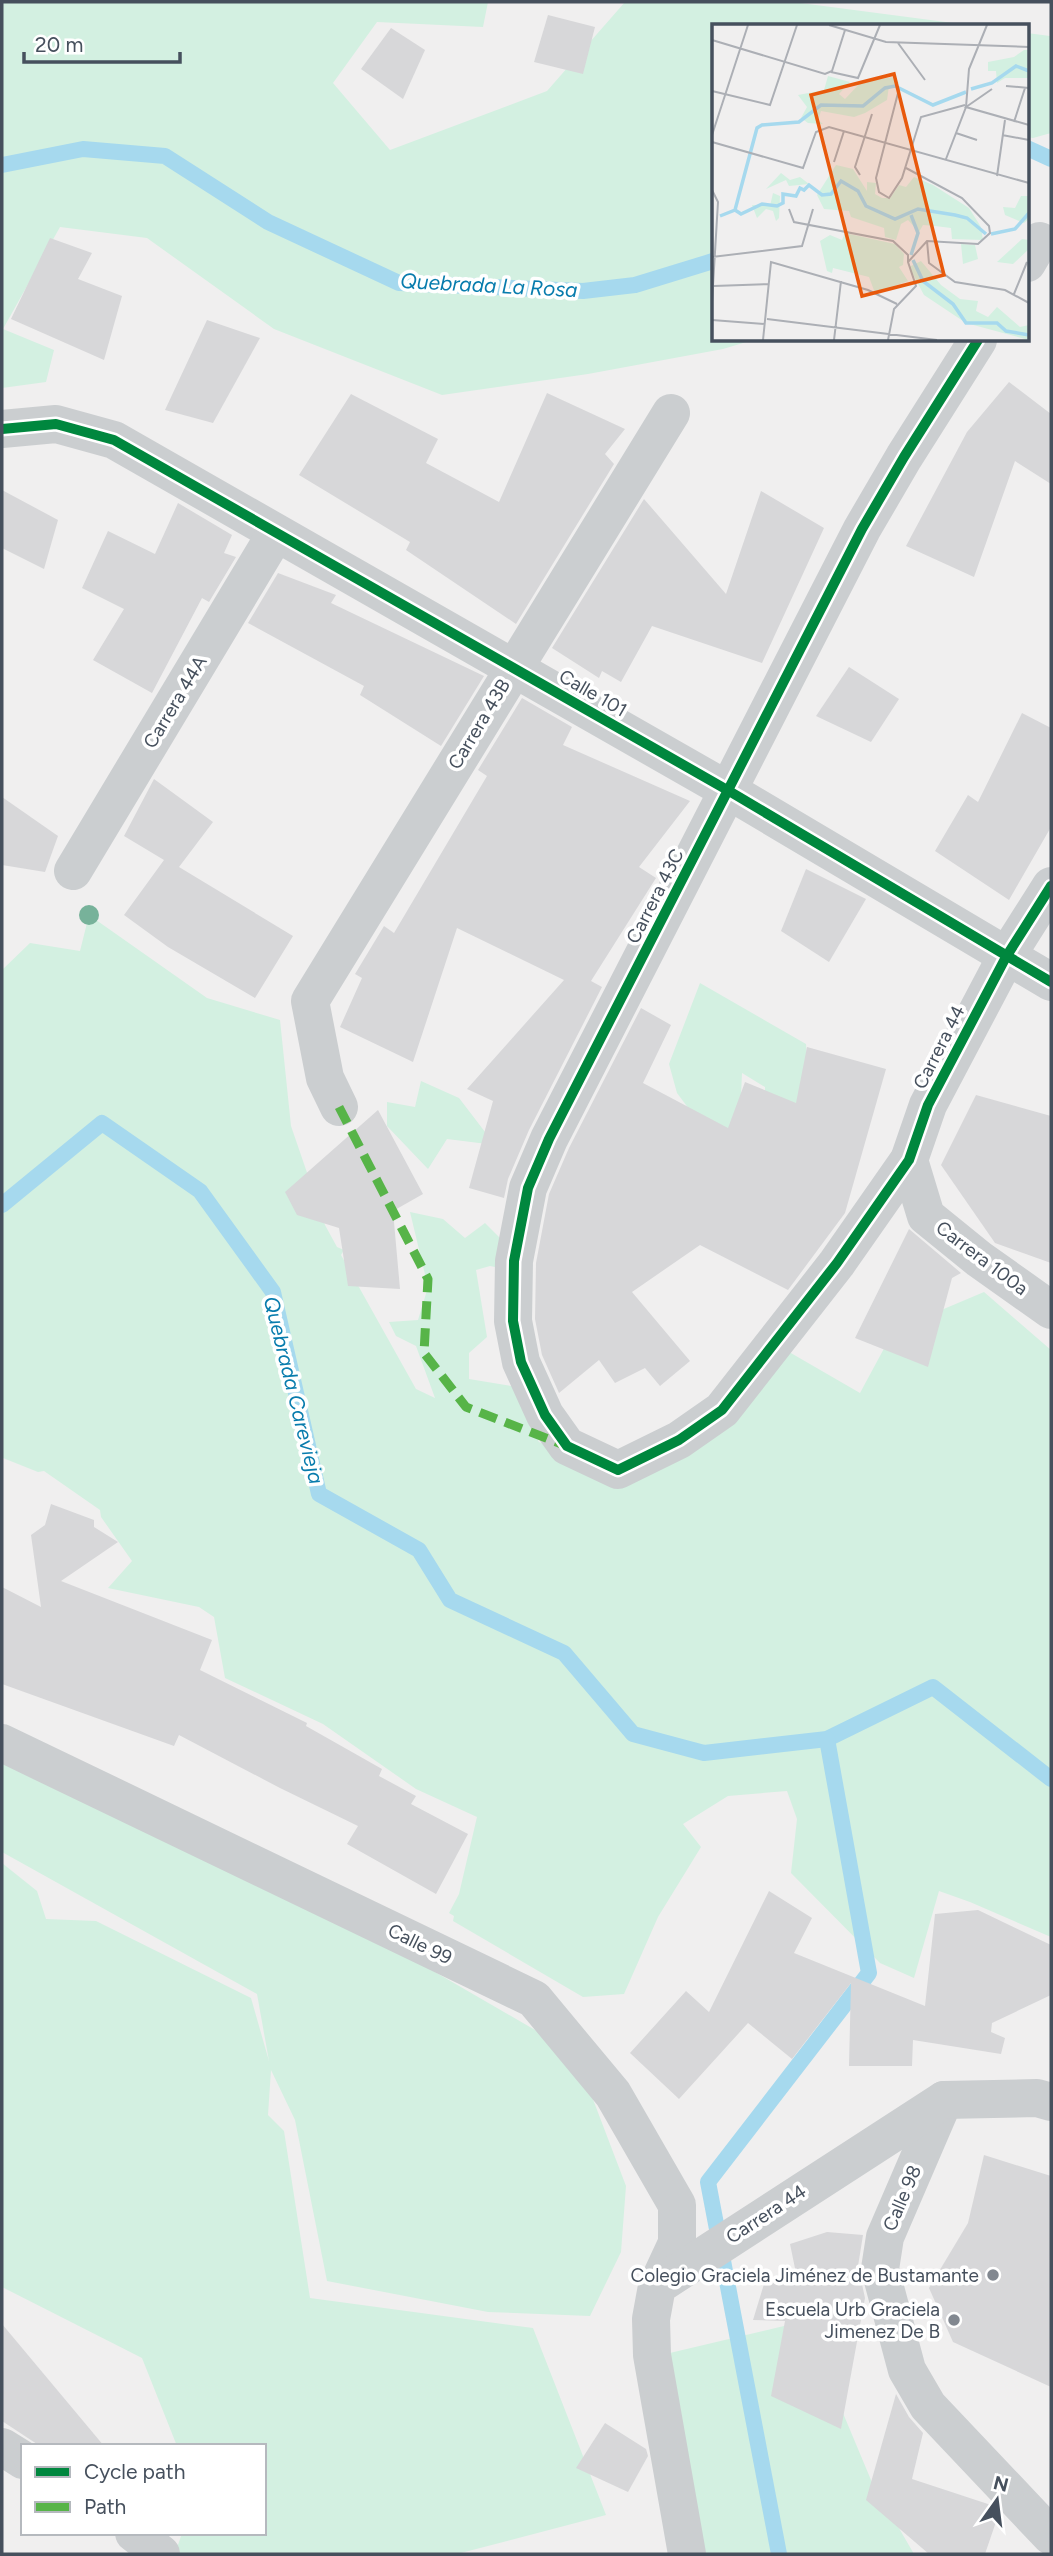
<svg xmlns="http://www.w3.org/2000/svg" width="1053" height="2556" font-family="Figtree,sans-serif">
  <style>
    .green { fill: #d3f0e1 }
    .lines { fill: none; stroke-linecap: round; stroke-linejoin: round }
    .stream { stroke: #a6d9ee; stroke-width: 16 }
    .building { fill: #d7d7d9 }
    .street { stroke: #cbced0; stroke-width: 38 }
    .quiet { stroke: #57b448; stroke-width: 9; stroke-dasharray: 18 9; stroke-linecap: butt }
    .cycleway-casing { stroke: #fff; stroke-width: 15 }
    .cycleway { stroke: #00873e; stroke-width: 10 }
    .tree { fill: #77b29a }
    .poi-dot { fill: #828890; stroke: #fff; stroke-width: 2.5 }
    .labels { text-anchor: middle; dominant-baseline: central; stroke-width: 7; stroke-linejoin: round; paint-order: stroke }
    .street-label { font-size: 19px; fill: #46505d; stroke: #fff }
    .poi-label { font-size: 19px; fill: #46505d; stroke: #fff; text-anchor: end }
    .water-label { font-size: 21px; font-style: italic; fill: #087cad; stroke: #fff }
    .inset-river { fill: none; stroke: #a6d9ee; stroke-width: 3.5 }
    .inset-road { fill: none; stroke: #acafb5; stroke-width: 2 }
    .view { fill: #e8590c; fill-opacity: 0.15; stroke: #e8590c; stroke-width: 3.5 }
    .inset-edge { fill: none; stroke: #46505d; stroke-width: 3.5 }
  </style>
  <rect width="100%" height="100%" fill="#f0efef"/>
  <!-- green -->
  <g class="green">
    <path d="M2 2H488L483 27 377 22 333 83 390 150 547 91 625 2H793L976 26H713V340H753L723 349 588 374 442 395 274 329 147 238 60 227 3 329 54 350 46 382 2 388Z"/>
    <path d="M1027 33 1050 36 1051 39V133L1033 138 1027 137Z"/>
    <path d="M89 915 207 998 280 1020 291 1126 325 1225 337 1247 344 1250 341 1255 416 1389 435 1398 416 1346 396 1336 389 1322 418 1320 428 1287 410 1212 443 1219 465 1238 485 1223 513 1251 505 1269 490 1266 476 1270 487 1337 469 1353V1379L517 1387 526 1418 539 1442 620 1475 777 1345 860 1393 894 1330 984 1292 1051 1350V1937L970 1902 939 1891 914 1978 880 1963 791 1873 797 1819 787 1791 728 1796 683 1824 701 1847 658 1917 624 1994 583 1997 453 1921 454 1916 449 1913 459 1894 477 1817 416 1789 323 1724 225 1678 214 1617 199 1607 108 1588 132 1561 101 1517 100 1510 44 1471 38 1472 3 1458 2 1455V970L30 943 80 951Z"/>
    <path d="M700 983 806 1044 810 1098 765 1132V1087L742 1073 740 1120 768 1158 692 1113 677 1093 669 1064Z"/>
    <path d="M421 1081 459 1098 495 1145 447 1139 428 1169 387 1126V1102L415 1107Z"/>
    <path d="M2 1761 378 1939 554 2041 586 2081 626 2186 621 2252 590 2316 488 2312 327 2281 295 2120 271 2070 268 2115 284 2131 310 2298 533 2328 606 2515 457 2554H175L182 2533H264V2446H177L142 2358 2 2287V1863L37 1891 46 1919 96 1921 251 1998 269 2061 257 1994 2 1852Z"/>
    <path d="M809 2320 835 2394 871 2480 914 2554H706L657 2356Z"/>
  </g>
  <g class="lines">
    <!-- stream -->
    <g class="stream">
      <path d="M1027 148 1051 159"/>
      <path d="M2 165 83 149 165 156 268 222 399 283 583 291 635 285 713 261"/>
      <path d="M2 1205 102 1123 200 1191 273 1292 319 1494 419 1550 450 1600 564 1653 633 1734 704 1753 827 1739 933 1687 1051 1779"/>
      <path d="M779 2554 708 2182 869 1973 827 1739"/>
    </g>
  </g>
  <!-- building -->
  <g class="building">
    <path d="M548 15 595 27 583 74 534 62Z"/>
    <path d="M391 28 425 50 403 99 361 69Z"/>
    <path d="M50 238 92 253 78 279 122 296 104 360 11 319Z"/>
    <path d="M207 320 260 338 213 423 165 410Z"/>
    <path d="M1009 382 1051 414V484L1015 461 974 577 906 546 967 432Z"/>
    <path d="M547 393 625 429 605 454 614 464 516 624 406 550 410 542 299 475 351 394 438 439 426 463 499 502Z"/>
    <path d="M2 490 58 520 44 569 2 548Z"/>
    <path d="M761 491 824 528 762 663 652 626 621 682 602 671 599 678 552 648 644 499 726 594Z"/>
    <path d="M178 503 232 535 224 553 236 557 209 602 202 598 152 693 93 660 124 609 82 588 108 531 155 554Z"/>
    <path d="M278 573 336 595 331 603 484 676 441 746 360 695 364 686 248 623Z"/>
    <path d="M849 667 899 699 871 742 816 716Z"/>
    <path d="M522 698 572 727 563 745 690 801 639 867 656 878 591 981 602 987 529 1130 508 1179 504 1198 469 1188 493 1101 467 1089 564 980 457 928 413 1062 340 1027 362 978 355 974 384 926 394 933 487 776 478 770Z"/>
    <path d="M1022 713 1051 728V827L1009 900 935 851 968 795 978 802Z"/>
    <path d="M154 779 213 822 179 867 293 936 255 998 168 947 124 915 164 860 124 836Z"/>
    <path d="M2 797 58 836 45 872 2 865Z"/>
    <path d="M806 869 866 899 829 962 781 931Z"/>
    <path d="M641 1008 671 1025 643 1083 728 1128 745 1082 796 1103 807 1047 886 1069 845 1213 788 1290 700 1245 632 1292 690 1361 660 1386 645 1368 615 1383 599 1360 559 1393 542 1355 535 1319 536 1263 549 1194 569 1148Z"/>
    <path d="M976 1095 1051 1116V1263L995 1243 941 1165Z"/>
    <path d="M378 1110 423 1194 393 1211 400 1289 348 1286 339 1228 297 1215 285 1192Z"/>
    <path d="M909 1229 961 1273 952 1278 928 1367 855 1338Z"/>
    <path d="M51 1504 94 1520V1527L118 1542 61 1581 212 1640 200 1670 307 1723 306 1726 382 1769 379 1776 416 1796 411 1804 468 1834 436 1894 347 1844 358 1826 280 1788 179 1735 174 1746 2 1684V1587L41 1607 31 1535 45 1525Z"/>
    <path d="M769 1891 812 1918 794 1953 925 2006 935 1914 978 1910 1051 1945V1995L992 2023 991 2032 1005 2038 1001 2054 913 2040 912 2066H849L851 1983 792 2059 748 2023 679 2099 630 2053 686 1991 709 2012Z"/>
    <path d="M984 2155 1051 2176V2387L953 2342 929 2288 968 2223Z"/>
    <path d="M827 2232 863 2235 858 2266 865 2298 841 2429 771 2396 785 2321 753 2320 764 2284 797 2278 790 2244Z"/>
    <path d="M2 2324 104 2446H40L2 2421Z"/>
    <path d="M896 2394 909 2417 923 2433 912 2479 991 2505 999 2513 985 2554H929L866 2500Z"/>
    <path d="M605 2423 646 2449 648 2456 628 2492 576 2468Z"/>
  </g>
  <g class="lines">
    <!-- street -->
    <g class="street">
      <path d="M1027 263 1040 241"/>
      <path d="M978 340 904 457 862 529 549 1139 528 1188 514 1261 513 1321 521 1362 545 1415 567 1446 618 1470 679 1440 722 1410 837 1263 909 1160 928 1105 1006 957 1051 886"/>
      <path d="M2 429 56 424 114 440 729 791 1051 982"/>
      <path d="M73 871 276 533"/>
      <path d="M339 1107 325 1078 310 1001 671 413"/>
      <path d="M909 1160 926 1216 979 1259 1051 1310"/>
      <path d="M2 1743 534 1999 613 2094 677 2205V2243L657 2286"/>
      <path d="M944 2100 885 2237 880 2269 907 2370 928 2406 1051 2536"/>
      <path d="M2 2447 23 2460"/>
      <path d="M134 2533 161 2554"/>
      <path d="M687 2554 652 2355 651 2319 657 2286 944 2100 1037 2098 1051 2102"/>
    </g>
    <!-- quiet -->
    <path class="quiet" d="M339 1107 428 1279 424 1353 466 1407 564 1445"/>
    <defs>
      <g id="cycleway">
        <path d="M978 340 904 457 862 529 549 1139 528 1188 514 1261 513 1321 521 1362 545 1415 567 1446 618 1470 679 1440 722 1410 837 1263 909 1160 928 1105 1006 957 1051 886"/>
        <path d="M2 429 56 424 114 440 729 791 1051 982"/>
      </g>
    </defs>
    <!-- cycleway casing -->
    <use href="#cycleway" class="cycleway-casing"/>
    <!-- cycleway -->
    <use href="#cycleway" class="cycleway"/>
  </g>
  <!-- trees -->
  <circle class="tree" cx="89" cy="915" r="10"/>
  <!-- markers -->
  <g class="poi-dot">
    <circle cx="993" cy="2275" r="7"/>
    <circle cx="954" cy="2320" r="7"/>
  </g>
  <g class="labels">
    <!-- street labels -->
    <g class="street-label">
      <text transform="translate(593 693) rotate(30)">Calle 101</text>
      <text transform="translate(175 702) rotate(-59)">Carrera 44A</text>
      <text transform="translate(479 724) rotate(-59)">Carrera 43B</text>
      <text transform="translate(655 896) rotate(-63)">Carrera 43C</text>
      <text transform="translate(939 1047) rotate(-63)">Carrera 44</text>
      <text transform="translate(982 1258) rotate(37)">Carrera 100a</text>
      <text transform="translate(420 1944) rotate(26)">Calle 99</text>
      <text transform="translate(902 2198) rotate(-67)">Calle 98</text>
      <text transform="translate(766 2214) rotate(-33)">Carrera 44</text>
    </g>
    <!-- poi labels -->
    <g class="poi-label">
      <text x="979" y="2275">Colegio Graciela Jiménez de Bustamante</text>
      <text x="940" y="2309">Escuela Urb Graciela<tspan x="940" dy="22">Jimenez De B</tspan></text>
    </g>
    <!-- water labels -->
    <g class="water-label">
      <text transform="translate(489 285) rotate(3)">Quebrada La Rosa</text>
      <text transform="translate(294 1390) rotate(76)">Quebrada Carevieja</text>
    </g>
  </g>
  <!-- overview -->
  <g transform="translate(712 24)">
    <rect width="317" height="317" fill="#f0efef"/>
    <path d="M312 26H317V54H293L285 59 284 47H276V38L302 33ZM116 52 138 58 127 70 133 75 150 57 183 53 187 59 177 62 175 76 153 89 142 93 109 87 106 96 111 100 96 99 89 94 95 83 86 71 112 66ZM124 141 141 145 155 167V158L164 159 163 170 170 174H178L187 161 194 163 202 153 221 161 257 184 269 203 271 216 240 215 239 204 223 202 211 201 207 208 196 196 189 200 184 216 173 213 172 204 139 193 137 187 112 185 105 171ZM69 149 78 156 88 153 97 160 77 162 74 156 54 165ZM61 169 68 172 67 194 64 197 61 187 54 185 45 194 40 181 58 182ZM309 172H317V195L312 199 293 191 291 183 303 184ZM133 209 183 220 192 230 191 241 187 243 196 257 163 269 157 253 121 244 120 249 115 247 108 217 118 211 130 216ZM310 215 317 216V225L301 240 285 238ZM249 220 263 221 266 235 251 240ZM209 237 229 261 248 275 266 277 264 287 276 293 285 283 308 303 317 301V316L254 299 212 271 197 243Z" fill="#d3f0e1"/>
    <path class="inset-river" d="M259 65 280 59 304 42 317 47M23 186 29 190 50 180 65 182 71 179V170L84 172 88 164 92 166 97 161 110 171 119 170 129 157 146 167 154 182 183 195 206 185 243 191 255 194 274 210M199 191 206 209 199 231M8 192 23 186 45 104 50 101 87 98 109 81 151 82 173 64 183 62 221 81 254 68M279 210 303 205 317 189M201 236 211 257 241 280 254 299H285L294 307 317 311"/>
    <path class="inset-road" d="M117 1 174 18 317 23M0 16 113 50 120 47 133 6M186 19 213 56M119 48 146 54 168 1M294 62 317 64M280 65 254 83 317 101M0 67 58 81 85 1M186 69 164 154 167 168 177 174 190 154 209 93 253 81M302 98 313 64M244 109 265 116M0 111 36 1M290 111 317 116M0 118 91 144 104 108 117 103 317 159M234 135 254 83 257 45 275 1M122 138 132 107M148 151 143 143 160 90M285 152 293 96M0 166 6 178 0 278M77 185 82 198 181 217 196 231V238M215 217 217 239 243 258 293 266 317 279M0 233 90 222 101 185M2 262 57 260M302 270 315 238M55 295 225 316M0 296 53 300M51 316 59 238 156 266 185 280M122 316 129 257M176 316 182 285 204 262 196 238 215 217 266 220 278 209 277 202 250 174 194 144"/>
    <path class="view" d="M182 50 232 251 150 272 99 71Z"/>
    <rect width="317" height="317" class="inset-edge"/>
  </g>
  <!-- border -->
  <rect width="1053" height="2556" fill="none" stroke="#46505d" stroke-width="7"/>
  <!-- legend -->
  <rect x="21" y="2444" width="245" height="91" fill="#ffffff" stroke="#b5b9be" stroke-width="2"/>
  <rect x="35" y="2467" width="35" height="10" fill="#00873e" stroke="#b5b9be" stroke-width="2"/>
  <text x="84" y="2479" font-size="21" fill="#46505d">Cycle path</text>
  <rect x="35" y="2502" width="35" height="10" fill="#57b448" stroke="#b5b9be" stroke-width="2"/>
  <text x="84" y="2514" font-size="21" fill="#46505d">Path</text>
  <!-- north arrow -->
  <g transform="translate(997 2500) rotate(14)" stroke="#ffffff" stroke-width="5" paint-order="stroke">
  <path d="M0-5L12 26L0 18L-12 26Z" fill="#46505d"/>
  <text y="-10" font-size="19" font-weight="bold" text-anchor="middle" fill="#46505d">N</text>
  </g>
  <!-- scale -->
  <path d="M24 52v10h156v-10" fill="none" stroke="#46505d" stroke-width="3.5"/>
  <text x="35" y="52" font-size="21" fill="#46505d" stroke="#ffffff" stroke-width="5" paint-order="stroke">20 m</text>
</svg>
